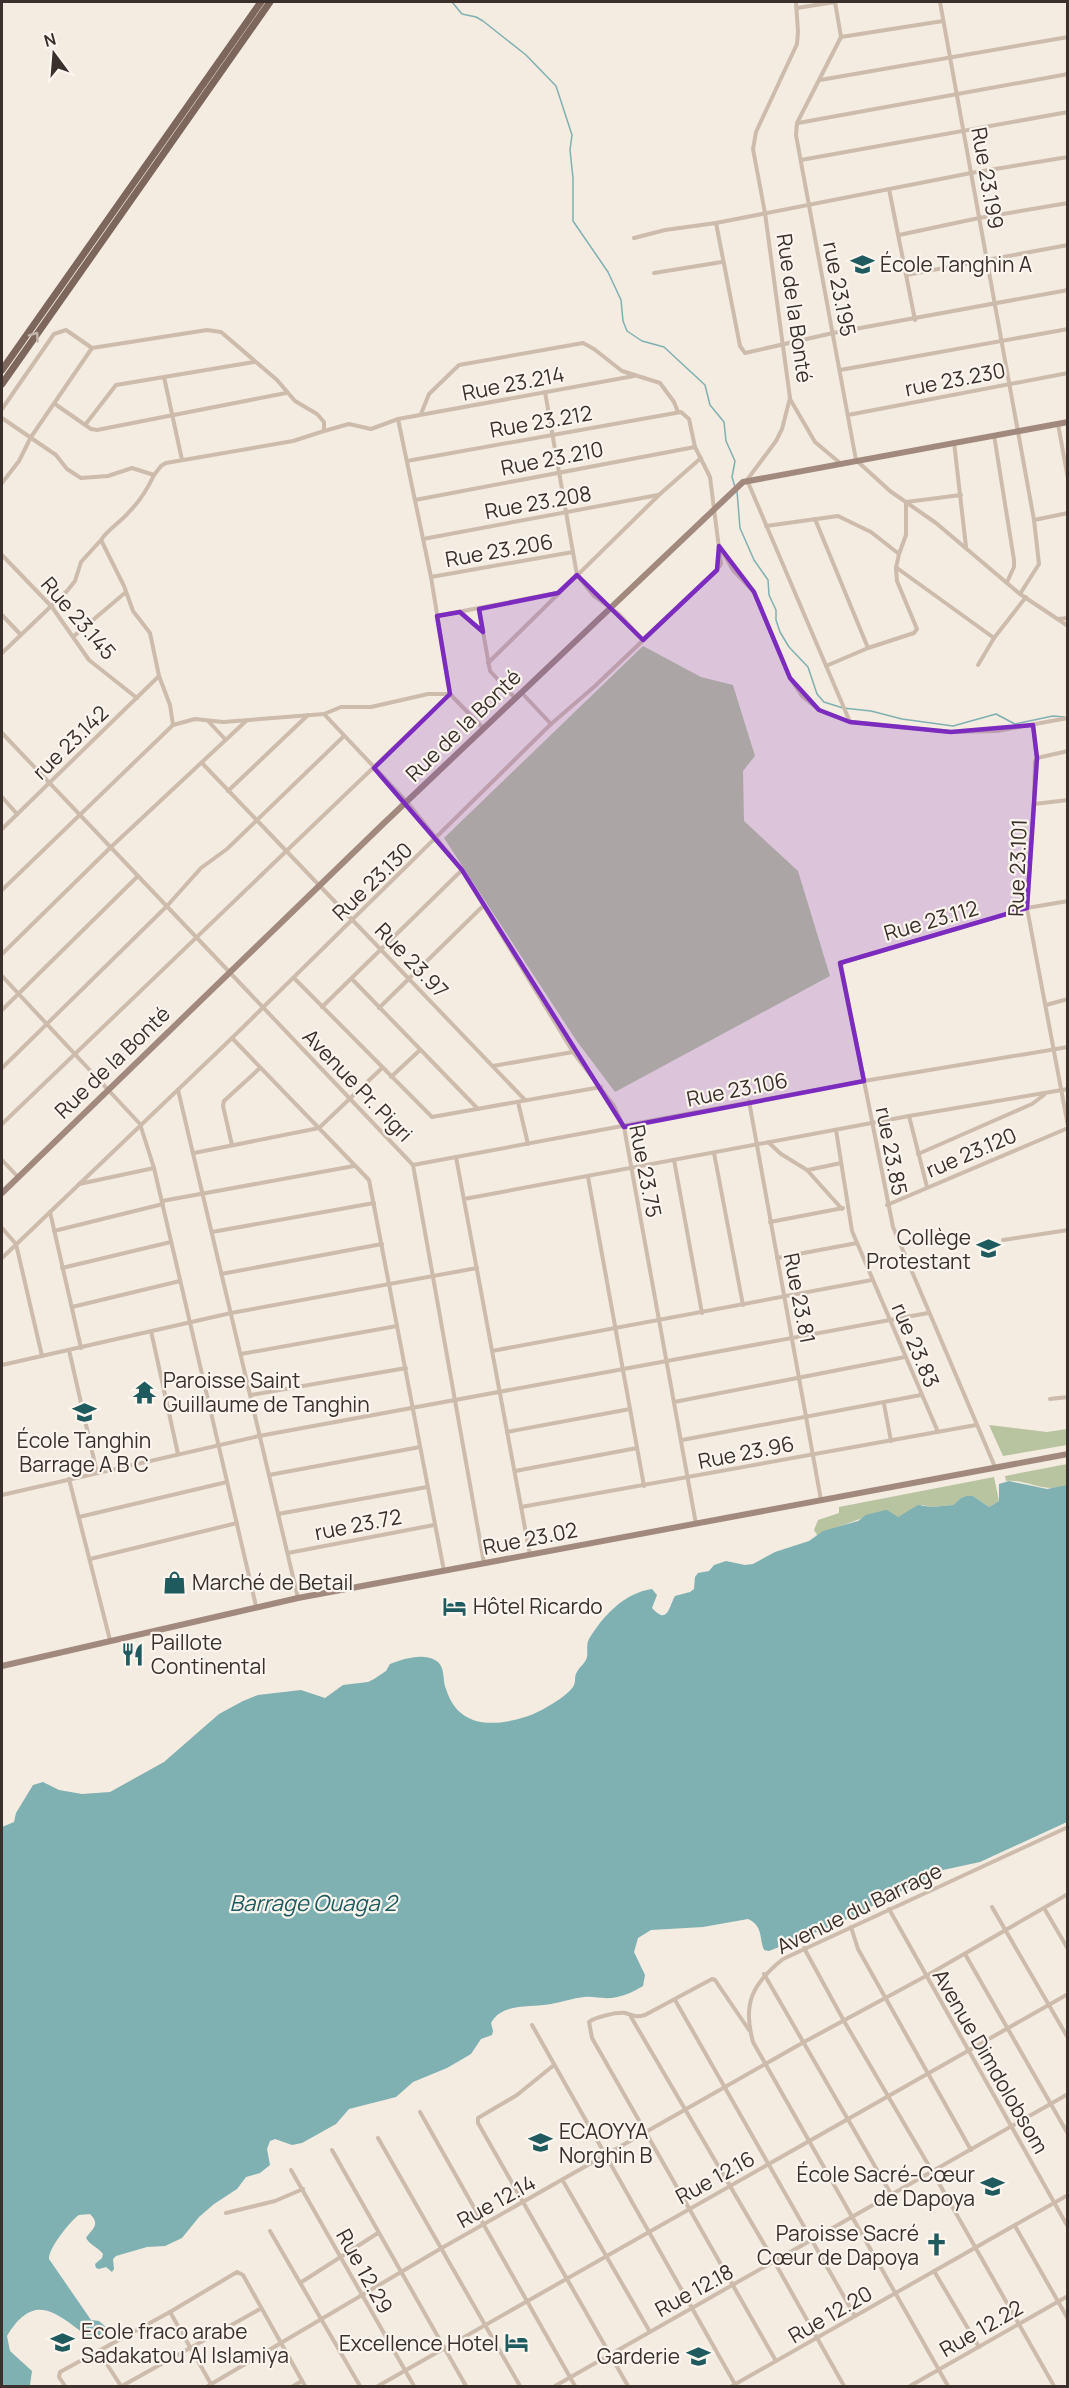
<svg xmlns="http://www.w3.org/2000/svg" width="1069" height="2388" font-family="Manrope,sans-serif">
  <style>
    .green { fill: #b8c4a0 }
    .water { fill: #7fb0b2 }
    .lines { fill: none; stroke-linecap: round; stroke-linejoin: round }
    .stream { stroke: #7fb0b2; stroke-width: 1.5 }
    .street { stroke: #cdbbac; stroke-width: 4 }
    .secondary { stroke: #a18a7d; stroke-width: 6 }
    .primary { stroke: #7d675c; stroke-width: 7 }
    .oneway { stroke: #c2b5ac }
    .marked { fill: #7b2cbf; fill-opacity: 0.2; stroke: #7b2cbf; stroke-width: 4.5; stroke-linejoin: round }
    .labels { text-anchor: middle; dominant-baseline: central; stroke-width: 4.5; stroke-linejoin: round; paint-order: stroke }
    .street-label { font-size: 21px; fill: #3b302b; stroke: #fbf5ee }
    .poi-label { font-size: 21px; fill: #3b302b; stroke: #fbf5ee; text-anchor: start }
    .water-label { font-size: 22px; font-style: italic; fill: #1f5a5e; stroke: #fbf5ee }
  </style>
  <rect width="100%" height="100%" fill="#f4ebe1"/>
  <!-- green -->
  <g class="green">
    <path d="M643 646 701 677 733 685 755 756 743 771 744 821 798 871 830 976 615 1092 576 1040 444 838Z"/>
    <path d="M989 1425 1047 1432 1067 1429V1445L1003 1456Z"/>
    <path d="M1067 1464V1485C1041 1494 1030 1479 1006 1481L1005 1476Z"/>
    <path d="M994 1477 999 1501 989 1507 973 1496H966L961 1498 953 1505 932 1507 922 1505 898 1517 881 1511 817 1535 814 1530 818 1520 839 1513V1507Z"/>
  </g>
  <!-- water -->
  <path class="water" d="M1009 1481 1047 1489 1067 1485V1822L980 1862 943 1870 837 1924 769 1951 764 1950C759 1937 763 1926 748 1919L703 1927 651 1930 638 1938 634 1952 645 1975 643 1986C635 1991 626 1995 617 1997 605 2000 595 1996 584 1997 573 1998 562 2002 551 2004 531 2008 502 2002 491 2023L493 2031 492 2035 481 2039 471 2054 447 2068 413 2082 396 2097 349 2109 336 2124 302 2143 292 2145 275 2139 270 2141 267 2149 270 2165 260 2173 246 2177 237 2189 214 2204 199 2217 182 2238 165 2246 147 2247 116 2256 113 2259 114 2269 112 2272 106 2267 99 2269 96 2268 95 2264 102 2258 103 2254C98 2247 91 2246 86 2238 92 2229 101 2225 90 2214L79 2215C70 2221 48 2249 49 2259L91 2320 99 2321 107 2328 103 2338 93 2340C61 2319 37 2286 7 2336L10 2351 32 2371 30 2385 2 2386V1827L14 1822 16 1813 33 1785 43 1782 59 1790 82 1794 110 1792 164 1762 219 1714 243 1701 258 1695 301 1690 325 1698 343 1685 368 1682 374 1679 386 1671 390 1664C403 1659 422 1653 435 1660 446 1666 442 1679 446 1689 458 1728 493 1727 525 1717 537 1714 569 1696 574 1685 576 1681 574 1676 577 1672 580 1666 585 1664 587 1657 588 1651 586 1644 589 1639 603 1616 624 1593 652 1589L657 1595 652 1608C668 1626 669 1606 675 1596L690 1592 694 1589 695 1577 698 1573 709 1571 714 1565 726 1561 745 1565 753 1564 775 1552 809 1541 823 1531 858 1521 866 1515 881 1511 887 1510 898 1517 918 1505 932 1507 953 1505 961 1498 966 1496H973L989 1507 999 1501V1484Z"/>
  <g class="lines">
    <!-- stream -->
    <g class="stream">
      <path d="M452 2 462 14 476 17 483 21 526 55 556 86 572 135 570 150 573 178V221L608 272 621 300 623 321 627 331 642 341 664 347 705 385 710 405 724 422 726 441 735 461 732 477 735 487"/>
      <path d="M737 491 740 528 754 560 768 580 769 595 776 610V620L780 632 789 647 808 667 817 694 824 702 843 708 871 711 902 719 953 726 996 714 1015 724 1053 716 1064 717"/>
    </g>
    <!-- street -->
    <g class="street">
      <path d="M796 2 798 32 797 44 756 132 753 149 765 213 790 398 782 429 776 441 747 480 850 722"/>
      <path d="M940 2 1034 520 1039 564 1020 594"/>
      <path d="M797 8 835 2 841 37 797 123 796 135 856 460 890 491 936 523 1020 594 1068 626"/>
      <path d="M841 37 943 21"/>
      <path d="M820 80 1068 37"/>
      <path d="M798 123 1068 74"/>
      <path d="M801 160 1068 112"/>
      <path d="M889 189 915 320"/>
      <path d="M716 223 740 346 745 353 833 333 1068 290"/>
      <path d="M899 235 979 218 1068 203"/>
      <path d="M634 238 665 230 716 223 971 173 1068 157"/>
      <path d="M654 273 722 262"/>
      <path d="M906 275 1068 245"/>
      <path d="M840 370 1068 329"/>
      <path d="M164 377 182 460"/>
      <path d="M545 392 577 575 594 596 619 614 643 640"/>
      <path d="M790 399 815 442 840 463"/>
      <path d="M55 404 91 429 97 430 286 393"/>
      <path d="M2 409 54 334 66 330 92 348 207 330 221 332 277 380 295 401 317 414 324 422V431L349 424 371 429 398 419 634 376"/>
      <path d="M421 414 429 394 459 365 583 343 594 349 622 371 660 383 674 402 678 412"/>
      <path d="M848 415 1068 373"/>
      <path d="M2 418 56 455 67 469 81 478 108 476 132 468 154 475 161 466 166 463 293 441 324 431"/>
      <path d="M398 419 431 577 450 694 483 728"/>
      <path d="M1058 424 1068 479"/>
      <path d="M85 425 116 385 254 362"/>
      <path d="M994 435 1014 560V567L1007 582"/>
      <path d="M954 442 966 547"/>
      <path d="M2 483 19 461 31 437 92 348"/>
      <path d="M415 500 695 447"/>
      <path d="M815 519 868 648 914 633 917 629 897 581 896 568 899 554 906 535V502L961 495"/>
      <path d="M1034 520 1068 513"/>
      <path d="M766 526 838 516 871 532 899 554"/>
      <path d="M423 539 658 495"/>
      <path d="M101 540C109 528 120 523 129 512 139 502 148 488 154 475"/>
      <path d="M721 549 733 570 754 592 790 678 802 696 819 710 850 722 951 732 997 731 1068 718"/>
      <path d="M2 555 52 607 89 660 137 698"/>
      <path d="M897 568 994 638 1026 597"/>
      <path d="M431 577 573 552"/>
      <path d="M479 609 490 671 515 698"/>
      <path d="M460 613 482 631"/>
      <path d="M2 615 21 635"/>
      <path d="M437 616 557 593"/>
      <path d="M1058 619 1068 618"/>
      <path d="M74 636 126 592"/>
      <path d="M2 653 67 591 75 581 81 562 101 540 124 586 133 611 150 633 159 676 170 705 173 725"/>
      <path d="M488 663 660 494 701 458"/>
      <path d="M978 665 994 638"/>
      <path d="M826 666 868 648"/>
      <path d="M521 692 551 724"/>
      <path d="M324 714 407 802 462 870 573 1052 614 1106 624 1127 696 1524"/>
      <path d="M209 722 225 739"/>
      <path d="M1033 725 1037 758 1035 762 1034 804 1027 908 1068 1126"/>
      <path d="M2 733 413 1165 484 1563"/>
      <path d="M1037 758 1068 751"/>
      <path d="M202 763 525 1100"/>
      <path d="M228 791 308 715"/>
      <path d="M2 797 17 814"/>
      <path d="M1034 804 1068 800"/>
      <path d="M2 829 159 676"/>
      <path d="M2 890 173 725 195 719 223 722 324 714 341 707H371L428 694H450"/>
      <path d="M2 954 111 847 246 721"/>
      <path d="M2 976 140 1124 154 1168 256 1606"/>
      <path d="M294 978 432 1117 601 1087"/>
      <path d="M352 979 478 1109"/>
      <path d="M1046 1005 1068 999"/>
      <path d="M322 1007 462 870"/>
      <path d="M379 1008 483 906"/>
      <path d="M2 1010 138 876"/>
      <path d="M232 1038 369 1180 444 1571"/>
      <path d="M493 1066 573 1052"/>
      <path d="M2 1068 167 906 201 868 227 849 344 736"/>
      <path d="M391 1077 420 1050"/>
      <path d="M178 1090 298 1598"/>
      <path d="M749 1101 821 1500"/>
      <path d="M518 1102 528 1144"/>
      <path d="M909 1116 927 1187"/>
      <path d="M2 1124 450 694"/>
      <path d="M836 1130 852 1231 938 1432"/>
      <path d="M768 1142 781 1154 807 1170 842 1209"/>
      <path d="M232 1145 223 1106 224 1101 260 1068"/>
      <path d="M194 1153 319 1128 382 1068"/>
      <path d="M714 1153 743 1305"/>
      <path d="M918 1154 1032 1104 1044 1095"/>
      <path d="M456 1157 530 1555"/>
      <path d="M2 1160 18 1177"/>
      <path d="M674 1160 702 1313"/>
      <path d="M413 1165 864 1081 1068 1047"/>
      <path d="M808 1170 841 1163"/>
      <path d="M588 1177 644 1486"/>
      <path d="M79 1184 154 1168"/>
      <path d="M464 1199 909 1116 1068 1089"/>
      <path d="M162 1201 354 1166"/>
      <path d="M887 1205 1068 1128"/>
      <path d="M50 1212 81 1348"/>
      <path d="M770 1222 843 1208"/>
      <path d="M2 1228 16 1244 42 1356"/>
      <path d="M54 1231 163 1204"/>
      <path d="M212 1232 374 1203"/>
      <path d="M1003 1240 1068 1230"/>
      <path d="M2 1258 232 1038 551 724 595 686 717 570 721 564 710 477 695 447 689 419 681 412 407 461"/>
      <path d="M777 1258 857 1243"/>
      <path d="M62 1268 171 1242"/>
      <path d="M221 1274 382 1244"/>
      <path d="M72 1307 180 1281"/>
      <path d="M151 1331 178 1454"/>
      <path d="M69 1350 97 1473"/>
      <path d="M492 1351 872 1280"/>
      <path d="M241 1354 397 1326"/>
      <path d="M2 1365 231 1313 477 1268"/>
      <path d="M251 1395 406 1368"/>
      <path d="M1050 1399 1068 1397"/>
      <path d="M674 1402 905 1357"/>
      <path d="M884 1404 891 1441"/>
      <path d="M507 1432 630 1409"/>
      <path d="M682 1440 921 1395"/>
      <path d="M995 1467 893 1227 841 965 844 962 1027 908 1068 901"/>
      <path d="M515 1471 637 1448"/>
      <path d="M269 1475 420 1447"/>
      <path d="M69 1479 110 1640"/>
      <path d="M2 1495 259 1436 928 1313"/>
      <path d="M521 1507 976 1425"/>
      <path d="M278 1514 427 1487"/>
      <path d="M79 1517 227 1482"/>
      <path d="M288 1553 434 1525"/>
      <path d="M90 1559 237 1523"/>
      <path d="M992 1907 1068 2038"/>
      <path d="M1044 1908 1068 1949"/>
      <path d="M889 1909 1068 2227"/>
      <path d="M851 1927 858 1949 971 2150"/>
      <path d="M804 1948 844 2021 932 2171 1054 2386"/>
      <path d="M965 1954 1068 2134"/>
      <path d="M764 1974 891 2194"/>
      <path d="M675 2000 855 2316"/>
      <path d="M631 2017 774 2261 844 2386"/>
      <path d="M532 2025 736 2386"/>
      <path d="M749 2030 715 1980 712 1979 645 2015C635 2018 633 2015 625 2013 617 2012 595 2017 589 2022L592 2038 776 2361"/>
      <path d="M554 2065 517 2095 478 2118V2123L628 2386"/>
      <path d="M420 2112 575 2386"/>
      <path d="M378 2138 520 2386"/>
      <path d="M332 2150 466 2386"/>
      <path d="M291 2170 414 2386"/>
      <path d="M563 2181 650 2332"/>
      <path d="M226 2213 275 2201 303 2189"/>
      <path d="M1015 2226 1068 2319"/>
      <path d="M270 2231 360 2386"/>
      <path d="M934 2271 979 2347"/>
      <path d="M300 2283 378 2233"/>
      <path d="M170 2312 211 2384"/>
      <path d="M99 2352 121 2386"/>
      <path d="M65 2386 59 2377 60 2372 170 2312 237 2272 243 2275 305 2386"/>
      <path d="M122 2386 260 2309"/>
      <path d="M208 2386 440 2249 804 2042 926 1976 1068 1894"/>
      <path d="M293 2386 302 2381"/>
      <path d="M378 2386 1068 1994"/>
      <path d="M555 2386 1068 2094"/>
      <path d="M732 2386 1068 2195"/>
      <path d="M910 2386 1068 2296"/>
      <path d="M948 2386 753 2042C742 2003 753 1983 783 1959L1068 1827"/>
    </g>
    <!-- secondary -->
    <g class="secondary">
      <path d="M2 1193 382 825 743 482 1068 422"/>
      <path d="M2 1666 298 1598 1068 1454"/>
    </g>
    <!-- primary -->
    <g class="primary">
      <path d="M2 370 261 2"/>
      <path d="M2 384 270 2"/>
    </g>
  </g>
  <!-- one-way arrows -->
  <defs><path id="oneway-chevron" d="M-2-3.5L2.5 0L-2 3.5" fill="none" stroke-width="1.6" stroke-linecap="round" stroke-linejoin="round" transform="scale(1.5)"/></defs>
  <use class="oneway" href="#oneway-chevron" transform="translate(35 336) rotate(-55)"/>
  <!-- marked area -->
  <path class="marked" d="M719 546 754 592 790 678 819 710 850 722 951 732 1033 725 1037 758 1027 908 840 963 864 1081 624 1127 462 870 374 768 450 694 437 616 460 612 483 632 479 609 558 593 577 575 643 640 717 570Z"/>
  <!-- icons -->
  <defs>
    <symbol id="school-bare" viewBox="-9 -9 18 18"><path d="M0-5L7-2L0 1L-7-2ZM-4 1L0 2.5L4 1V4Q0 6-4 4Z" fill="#1f5a5e" stroke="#fbf5ee" stroke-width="2.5" paint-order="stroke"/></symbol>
    <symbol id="temple-bare" viewBox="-9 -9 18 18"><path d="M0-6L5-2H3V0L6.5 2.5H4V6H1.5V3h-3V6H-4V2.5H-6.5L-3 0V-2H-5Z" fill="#1f5a5e" stroke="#fbf5ee" stroke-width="2.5" paint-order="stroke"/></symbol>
    <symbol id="shop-bare" viewBox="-9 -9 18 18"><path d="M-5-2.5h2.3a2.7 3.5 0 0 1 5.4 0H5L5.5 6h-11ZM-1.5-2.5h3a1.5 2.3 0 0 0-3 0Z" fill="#1f5a5e" stroke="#fbf5ee" stroke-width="2.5" paint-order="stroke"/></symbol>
    <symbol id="hotel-bare" viewBox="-9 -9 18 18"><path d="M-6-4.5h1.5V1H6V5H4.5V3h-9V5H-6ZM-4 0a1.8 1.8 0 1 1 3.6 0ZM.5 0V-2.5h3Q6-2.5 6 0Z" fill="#1f5a5e" stroke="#fbf5ee" stroke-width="2.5" paint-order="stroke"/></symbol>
    <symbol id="restaurant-bare" viewBox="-9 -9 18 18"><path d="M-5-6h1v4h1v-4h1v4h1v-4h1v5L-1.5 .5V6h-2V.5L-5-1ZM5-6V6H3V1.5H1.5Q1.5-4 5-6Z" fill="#1f5a5e" stroke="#fbf5ee" stroke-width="2.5" paint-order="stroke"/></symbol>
    <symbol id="church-bare" viewBox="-9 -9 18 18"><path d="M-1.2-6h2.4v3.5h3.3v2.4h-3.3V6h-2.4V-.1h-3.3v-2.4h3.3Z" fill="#1f5a5e" stroke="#fbf5ee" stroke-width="2.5" paint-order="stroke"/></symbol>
  </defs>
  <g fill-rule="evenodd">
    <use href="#school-bare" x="846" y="248" width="33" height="33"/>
    <use href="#school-bare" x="972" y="1232" width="33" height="33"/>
    <use href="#temple-bare" x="128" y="1376" width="33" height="33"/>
    <use href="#school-bare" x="68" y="1396" width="33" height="33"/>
    <use href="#shop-bare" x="158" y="1566" width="33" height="33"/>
    <use href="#hotel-bare" x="438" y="1590" width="33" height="33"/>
    <use href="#restaurant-bare" x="116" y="1638" width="33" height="33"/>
    <use href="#school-bare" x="524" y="2126" width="33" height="33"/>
    <use href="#school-bare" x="976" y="2170" width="33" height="33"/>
    <use href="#church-bare" x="920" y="2228" width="33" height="33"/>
    <use href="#school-bare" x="46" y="2326" width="33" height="33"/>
    <use href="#hotel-bare" x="500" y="2326" width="33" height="33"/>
    <use href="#school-bare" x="682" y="2340" width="33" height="33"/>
  </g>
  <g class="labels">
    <!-- street labels -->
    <g class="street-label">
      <text transform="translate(988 178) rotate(80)">Rue 23.199</text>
      <text transform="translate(840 289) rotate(79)">rue 23.195</text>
      <text transform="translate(795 308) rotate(82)">Rue de la Bonté</text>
      <text transform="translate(955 379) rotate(-11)">rue 23.230</text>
      <text transform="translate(513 383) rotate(-11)">Rue 23.214</text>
      <text transform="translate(541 421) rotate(-10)">Rue 23.212</text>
      <text transform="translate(552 458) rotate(-11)">Rue 23.210</text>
      <text transform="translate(538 502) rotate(-10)">Rue 23.208</text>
      <text transform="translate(499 550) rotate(-10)">Rue 23.206</text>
      <text transform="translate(79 618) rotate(49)">Rue 23.145</text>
      <text transform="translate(463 725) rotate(-44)">Rue de la Bonté</text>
      <text transform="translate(70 742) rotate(-44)">rue 23.142</text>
      <text transform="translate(1017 868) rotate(-88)">Rue 23.101</text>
      <text transform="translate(372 881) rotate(-44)">Rue 23.130</text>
      <text transform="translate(931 920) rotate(-16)">Rue 23.112</text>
      <text transform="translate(412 960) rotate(46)">Rue 23.97</text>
      <text transform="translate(112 1062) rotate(-44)">Rue de la Bonté</text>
      <text transform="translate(358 1085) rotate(46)">Avenue Pr. Pigri</text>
      <text transform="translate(737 1089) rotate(-11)">Rue 23.106</text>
      <text transform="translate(892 1151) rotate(79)">rue 23.85</text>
      <text transform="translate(971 1152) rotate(-23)">rue 23.120</text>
      <text transform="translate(646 1171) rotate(79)">Rue 23.75</text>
      <text transform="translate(800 1298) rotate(79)">Rue 23.81</text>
      <text transform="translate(916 1345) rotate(67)">rue 23.83</text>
      <text transform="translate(746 1452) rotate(-11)">Rue 23.96</text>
      <text transform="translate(358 1524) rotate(-11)">rue 23.72</text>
      <text transform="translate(530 1538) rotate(-11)">Rue 23.02</text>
      <text transform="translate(859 1908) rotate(-26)">Avenue du Barrage</text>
      <text transform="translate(991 2061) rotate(60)">Avenue Dimdolobsom</text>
      <text transform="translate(715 2177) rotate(-29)">Rue 12.16</text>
      <text transform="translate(496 2201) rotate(-29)">Rue 12.14</text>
      <text transform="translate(365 2271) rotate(61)">Rue 12.29</text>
      <text transform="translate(694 2290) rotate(-29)">Rue 12.18</text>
      <text transform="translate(830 2314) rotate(-30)">Rue 12.20</text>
      <text transform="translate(981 2328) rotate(-30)">Rue 12.22</text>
    </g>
    <!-- poi labels -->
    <g class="poi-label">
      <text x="880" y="264">École Tanghin A</text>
      <text x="971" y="1237" text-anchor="end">Collège<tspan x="971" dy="24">Protestant</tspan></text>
      <text x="163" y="1380">Paroisse Saint<tspan x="163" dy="24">Guillaume de Tanghin</tspan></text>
      <text x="84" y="1440" text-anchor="middle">École Tanghin<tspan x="84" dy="24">Barrage A B C</tspan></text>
      <text x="192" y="1582">Marché de Betail</text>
      <text x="473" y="1606">Hôtel Ricardo</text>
      <text x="151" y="1642">Paillote<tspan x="151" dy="24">Continental</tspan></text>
      <text x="559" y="2131">ECAOYYA<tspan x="559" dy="24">Norghin B</tspan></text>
      <text x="975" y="2174" text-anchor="end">École Sacré-Cœur<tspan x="975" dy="24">de Dapoya</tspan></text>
      <text x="919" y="2233" text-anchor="end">Paroisse Sacré<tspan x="919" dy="24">Cœur de Dapoya</tspan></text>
      <text x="81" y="2331">Ecole fraco arabe<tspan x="81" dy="24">Sadakatou Al Islamiya</tspan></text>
      <text x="499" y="2343" text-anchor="end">Excellence Hotel</text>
      <text x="680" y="2356" text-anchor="end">Garderie</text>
    </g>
    <!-- water labels -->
    <g class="water-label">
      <text x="313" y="1903">Barrage Ouaga 2</text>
    </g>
  </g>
  <!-- border -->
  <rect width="1069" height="2388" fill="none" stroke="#3b302b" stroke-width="6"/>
  <!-- north arrow -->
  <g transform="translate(54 54) rotate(344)" stroke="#fbf5ee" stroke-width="4.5" paint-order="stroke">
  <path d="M0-4.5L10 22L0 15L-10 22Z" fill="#3b302b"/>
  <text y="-9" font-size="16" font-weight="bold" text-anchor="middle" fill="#3b302b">N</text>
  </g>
</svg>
